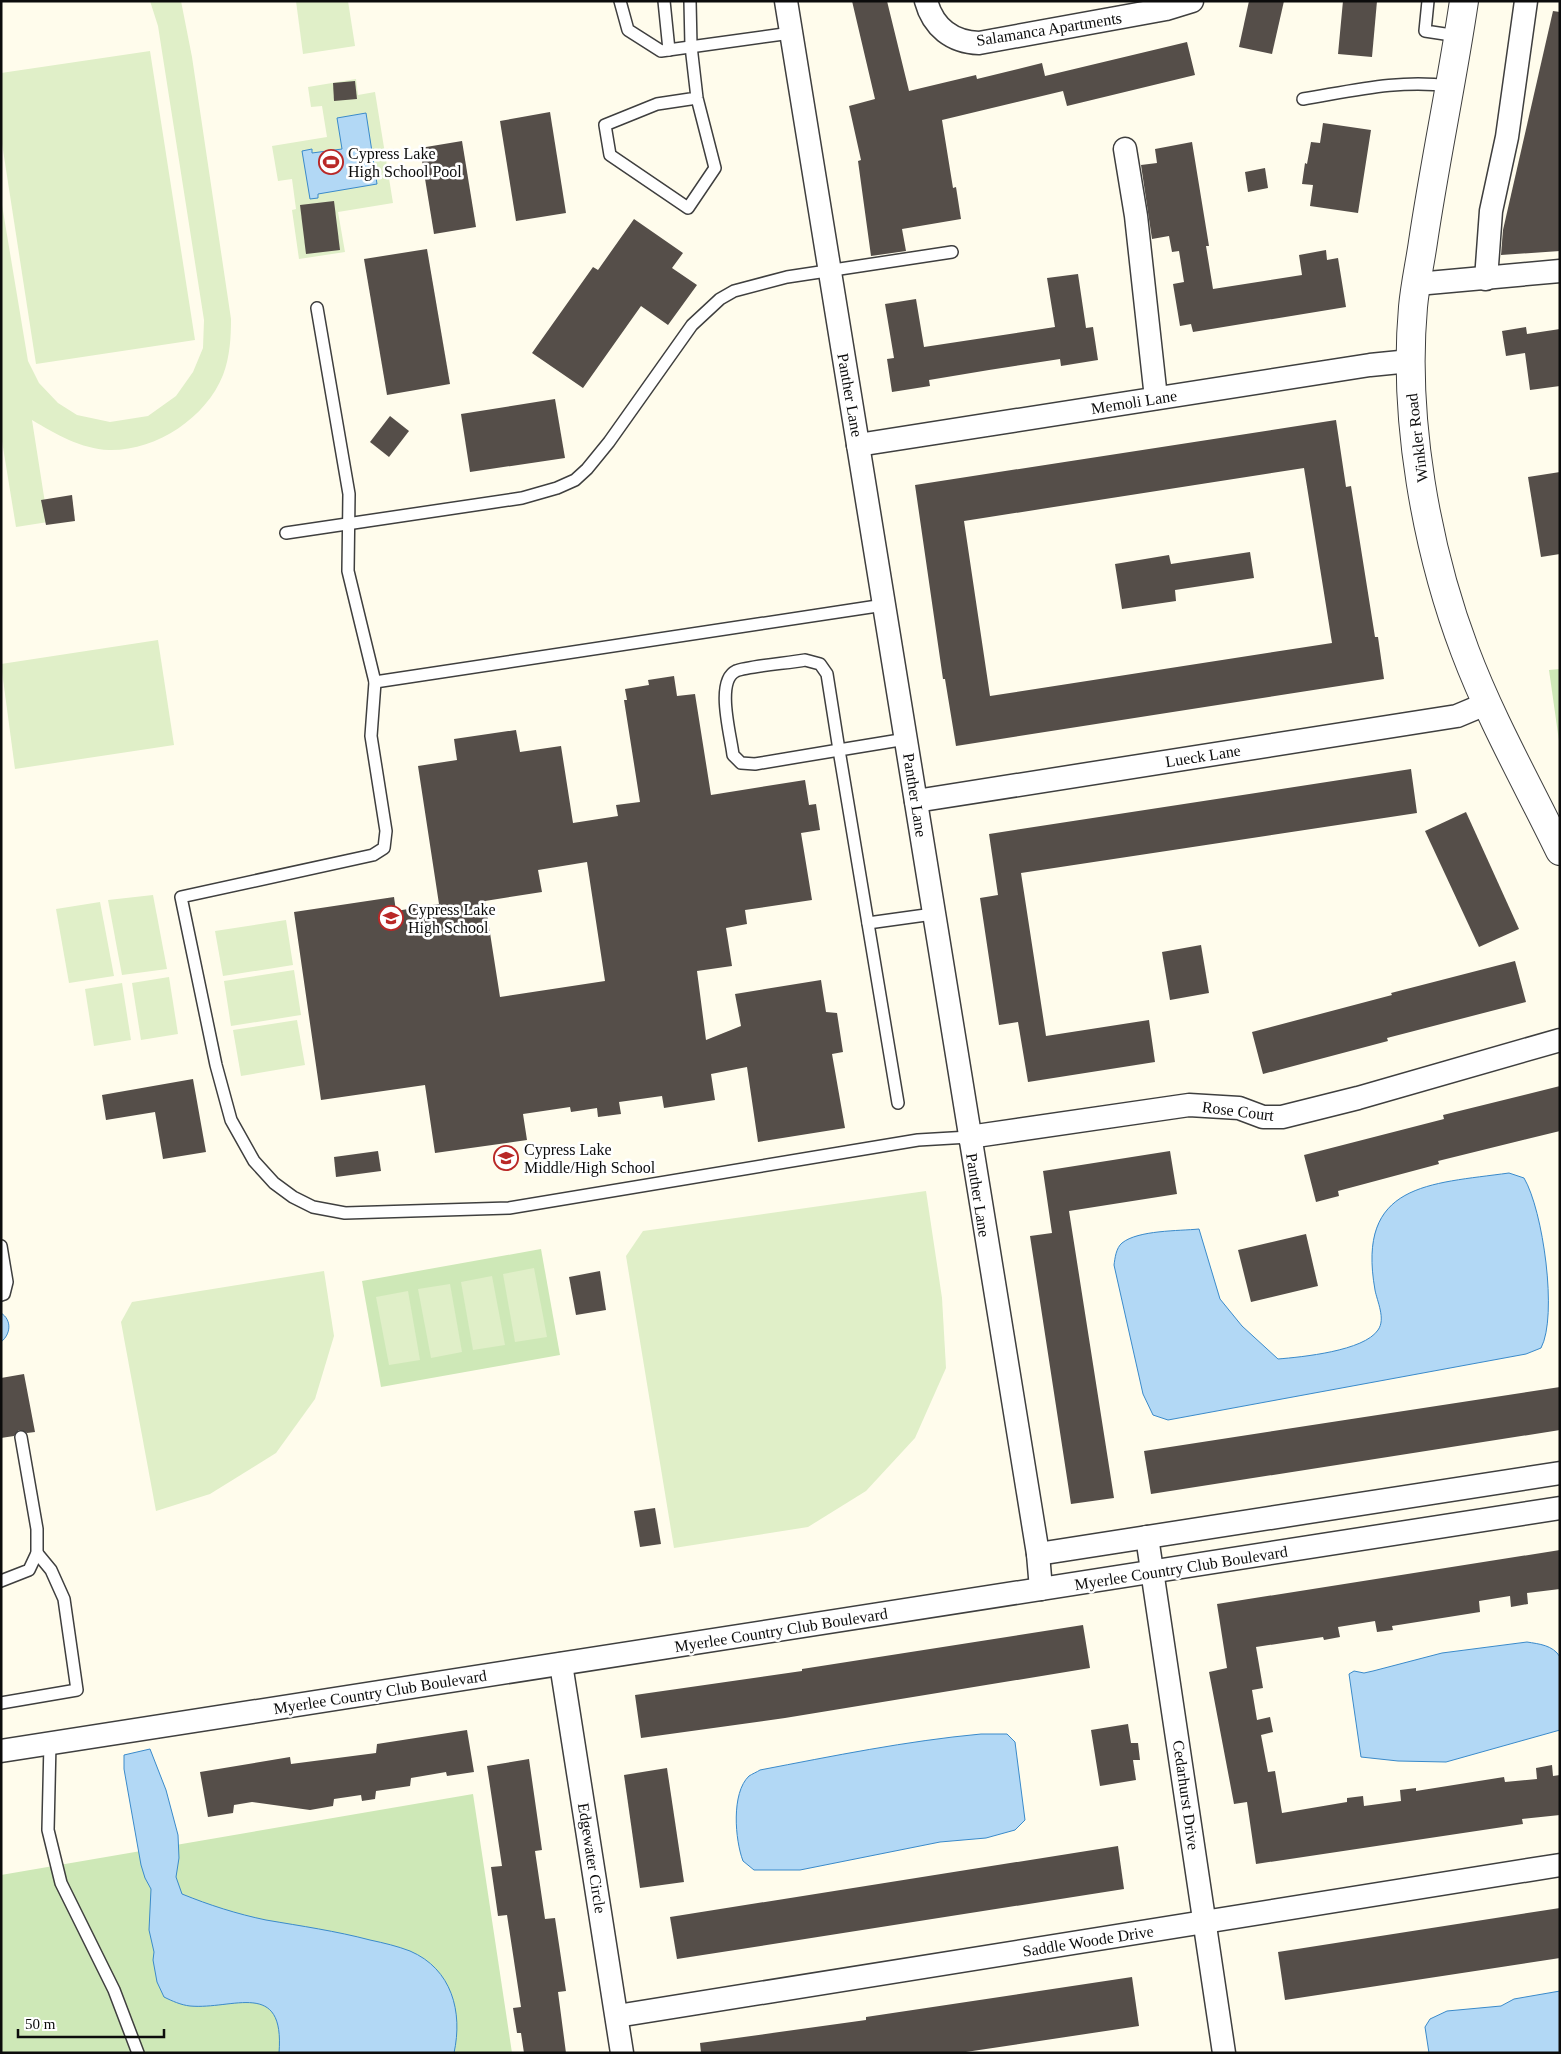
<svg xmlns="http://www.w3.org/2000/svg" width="1561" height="2054" font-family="Georgia,serif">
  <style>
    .green { fill: #cee8b7 }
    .pitch { fill: #e0efc8 }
    .water { fill: #b2d8f5; stroke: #3a8aca }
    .building { fill: #554e49; fill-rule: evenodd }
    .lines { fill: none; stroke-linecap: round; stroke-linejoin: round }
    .service-casing { stroke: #3f3f3f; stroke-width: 14 }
    .minor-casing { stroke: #3f3f3f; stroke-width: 25 }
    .tertiary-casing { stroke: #3f3f3f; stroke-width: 30 }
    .service { stroke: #fff; stroke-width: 11 }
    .minor { stroke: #fff; stroke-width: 22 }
    .tertiary { stroke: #fff; stroke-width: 28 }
    .labels { text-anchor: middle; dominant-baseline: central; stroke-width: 5; stroke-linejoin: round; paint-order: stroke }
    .street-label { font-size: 16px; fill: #0c0c0c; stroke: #fff }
    .poi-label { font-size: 16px; fill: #0c0c0c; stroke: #fff; text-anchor: start }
  </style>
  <rect width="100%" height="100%" fill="#fffcec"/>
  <!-- green -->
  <g class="green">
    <path d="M1560 669V748L1549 670Z"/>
    <path d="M541 1249 560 1355 381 1387 362 1281Z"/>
    <path d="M473 1794 512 2053H1V1875Z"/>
  </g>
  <!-- pitch -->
  <g class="pitch">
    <path d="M150 1H181L192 57 231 319C231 337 230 357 223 375 206 418 156 451 109 450 81 449 56 434 32 420L48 522 16 527 1 435V199L28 361 39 383 58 403 77 415 110 422 148 416 176 396 193 372 203 348 204 320 158 26Z"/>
    <path d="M296 1H348L355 46 303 54Z"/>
    <path d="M150 51 195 340 36 364 1 137V73Z"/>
    <path d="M356 79 358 95 375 92 393 203 338 212 345 252 299 259 292 210 296 209 292 179 278 181 272 146 327 137 322 106 311 107 308 87Z"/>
    <path d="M158 640 174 745 15 769 1 664Z"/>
    <path d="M153 895 167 969 122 975 108 900Z"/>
    <path d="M100 902 114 976 69 983 56 909Z"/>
    <path d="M286 920 293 965 223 976 215 931Z"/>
    <path d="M294 970 301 1015 231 1026 224 981Z"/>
    <path d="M169 977 178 1034 141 1040 132 983Z"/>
    <path d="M122 983 131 1040 94 1046 85 989Z"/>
    <path d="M297 1020 305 1065 241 1076 233 1030Z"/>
    <path d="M926 1191 942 1298 946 1368 915 1438 866 1491 808 1527 674 1548 626 1256 643 1231Z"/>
    <path d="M534 1268 547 1337 515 1342 503 1274Z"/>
    <path d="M324 1271 334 1336 315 1399 276 1453 210 1494 156 1511 121 1322 132 1302Z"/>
    <path d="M492 1276 505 1345 473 1350 461 1282Z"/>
    <path d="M450 1284 462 1352 431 1358 418 1289Z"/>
    <path d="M408 1291 420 1360 389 1365 376 1297Z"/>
  </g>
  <!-- water -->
  <g class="water">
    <path d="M366 113 377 184 318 194V198L310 199 302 151 312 149V153L342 149 337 118Z"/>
    <path d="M1509 1173 1524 1178C1543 1210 1558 1316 1541 1348L1526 1354 1168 1420 1153 1415 1143 1394 1114 1265C1115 1258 1116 1248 1122 1243 1138 1230 1179 1231 1199 1229L1220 1299 1242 1326 1278 1359C1302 1357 1364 1351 1378 1330 1386 1319 1377 1301 1375 1290 1356 1183 1429 1184 1509 1173Z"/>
    <path d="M1 1313C12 1320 11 1334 1 1342Z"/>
    <path d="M1527 1642C1539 1644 1553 1645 1560 1657V1730L1446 1762 1398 1761 1361 1757 1349 1674 1354 1671 1364 1673 1373 1671 1442 1653Z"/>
    <path d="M981 1734H1007L1015 1742 1025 1820 1015 1830 986 1838 940 1842 800 1870H754L743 1861C735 1840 731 1793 749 1776 752 1774 757 1772 760 1770 833 1756 906 1741 981 1734Z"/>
    <path d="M150 1749 166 1790 178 1835 179 1858 176 1877 182 1894C209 1905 237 1914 266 1920 301 1926 336 1931 370 1940 384 1943 397 1946 410 1951 452 1969 463 2012 454 2053H279C285 1978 233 2010 190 2006 181 2005 172 2001 164 1997L157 1982 153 1960 154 1952 149 1930 151 1889 145 1878 141 1865 124 1769V1755Z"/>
    <path d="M1560 1991V2053H1429L1425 2027 1430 2019 1447 2011 1501 2006 1514 1999Z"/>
  </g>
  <!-- building -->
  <g class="building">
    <path d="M852 1H887L909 91 976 75 977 79 1042 63 1045 76 1187 42 1195 75 1067 106 1063 91 942 120 953 188 956 187 961 219 902 229 906 251 871 256 858 161 861 160 849 106 875 99Z"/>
    <path d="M1249 1H1284L1272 54 1239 47Z"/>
    <path d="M1343 1H1377L1372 57 1338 54Z"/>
    <path d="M1553 11 1560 12V251L1501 255 1503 230Z"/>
    <path d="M355 81 357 99 334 101 333 83Z"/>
    <path d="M550 112 566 213 516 221 500 121Z"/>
    <path d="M1323 123 1371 130 1358 213 1310 206 1313 185 1302 184 1305 163 1307 164 1311 142 1320 143Z"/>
    <path d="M462 141 476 227 434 234 420 148Z"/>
    <path d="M1192 142 1209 246H1206L1213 289 1302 275 1299 255 1326 250 1327 260 1338 258 1346 307 1193 332 1191 324 1180 326 1173 284 1184 282 1179 251 1172 252 1169 236 1152 239 1141 165 1157 163 1155 149Z"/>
    <path d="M1265 168 1268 188 1248 192 1245 172Z"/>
    <path d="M334 201 340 250 306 254 300 205Z"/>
    <path d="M634 219 683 253 672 268 697 285 668 325 641 306 583 388 532 353 593 267 598 270Z"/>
    <path d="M427 249 450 384 387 395 364 259Z"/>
    <path d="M1078 274 1086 328 1093 327 1098 360 1061 366 1060 359 989 370 929 380 930 386 892 392 887 359 894 358 885 304 916 299 924 347 1055 327 1047 278Z"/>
    <path d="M1526 327 1527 334 1560 329V386L1530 390 1525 353 1506 356 1502 331Z"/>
    <path d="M555 399 565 458 470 472 461 414Z"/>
    <path d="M390 416 409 431 389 457 370 442Z"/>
    <path d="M1336 420 1346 487 1351 486 1375 637H1378L1384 679 956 746 945 679H943L915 485ZM1304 468 1332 643 990 696 964 521Z"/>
    <path d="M1560 472V554L1541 557 1528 477Z"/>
    <path d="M72 495 75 521 46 525 41 500Z"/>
    <path d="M1250 552 1254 578 1175 590 1176 601 1122 609 1115 564 1169 555 1171 564Z"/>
    <path d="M674 676 677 696 695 694 711 795 805 780 809 805 816 804 820 830 801 833 812 900 745 910 747 924 726 928 732 966 697 971 706 1040 741 1026 735 994 821 980 826 1012 837 1013 843 1052 832 1054 845 1128 758 1142 747 1067 711 1074 715 1100 664 1108 662 1096 619 1102 621 1114 598 1117 597 1108 571 1112 570 1107 523 1114 527 1140 435 1153 425 1085 321 1100 294 912 394 897 396 911 439 904 418 766 457 760 454 739 516 730 520 752 561 746 573 823 618 816 616 805 640 802 624 700H627L625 689 649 685 648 680ZM587 862 605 981 500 997 485 901 542 892 538 870Z"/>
    <path d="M1411 769 1417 813 1021 873 1046 1036 1149 1020 1155 1062 1028 1082 1018 1022 999 1025 980 898 998 895 989 834Z"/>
    <path d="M1466 812 1519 929 1479 947 1425 831Z"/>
    <path d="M1201 945 1209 993 1170 1000 1162 952Z"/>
    <path d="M1515 961 1526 1002 1387 1038 1388 1041 1263 1074 1252 1032 1392 995 1391 993Z"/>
    <path d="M193 1079 206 1152 163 1159 155 1112 106 1120 102 1095Z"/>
    <path d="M1560 1086V1131L1438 1161 1439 1164 1338 1191 1339 1196 1316 1202 1304 1155 1444 1119 1443 1115Z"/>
    <path d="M378 1151 381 1171 336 1177 334 1157Z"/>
    <path d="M1170 1151 1177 1194 1069 1211 1114 1498 1071 1504 1030 1236 1052 1233 1043 1171Z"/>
    <path d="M1306 1234 1318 1286 1251 1302 1238 1250Z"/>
    <path d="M600 1271 606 1310 576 1315 569 1277Z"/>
    <path d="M24 1374 35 1432 27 1433 19 1430 14 1436 1 1438V1378Z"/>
    <path d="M1560 1387V1430L1151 1494 1144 1451Z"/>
    <path d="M655 1508 661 1544 640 1547 634 1511Z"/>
    <path d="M1560 1550V1589L1527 1593 1528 1604 1511 1607 1510 1596 1479 1601 1480 1612 1392 1626 1393 1630 1377 1632 1375 1621 1338 1627 1340 1637 1324 1640 1323 1637 1256 1647 1263 1688 1252 1690 1257 1720 1270 1717 1273 1732 1261 1735 1268 1772 1275 1771 1282 1813 1347 1802V1798L1363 1796 1364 1806 1401 1801 1400 1790 1416 1788V1791L1504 1777 1505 1782 1537 1779 1536 1768 1552 1765 1553 1776 1560 1775V1815L1522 1819 1523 1824 1256 1864 1247 1802 1234 1804 1209 1672 1227 1668 1217 1604Z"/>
    <path d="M1083 1625 1090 1668 785 1718 641 1738 635 1695 802 1671V1669Z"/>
    <path d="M1128 1724 1131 1743H1138L1140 1760H1133L1136 1780 1100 1786 1091 1730Z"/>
    <path d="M467 1730 474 1772 447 1776 446 1772 411 1778 410 1786 376 1791 375 1799 362 1801 361 1795 334 1799 333 1806 310 1810 252 1802 234 1805 233 1813 208 1817 200 1772 290 1757 291 1764 376 1753 377 1744Z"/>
    <path d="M529 1759 542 1850 535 1851 545 1919 555 1918 566 1991 558 1992 566 2053H524L521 2033H517L513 2008 521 2007 507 1915 498 1916 491 1867 502 1866 487 1766Z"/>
    <path d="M667 1768 684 1882 640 1888 624 1775Z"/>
    <path d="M1118 1846 1124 1889 677 1959 670 1917Z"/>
    <path d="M1560 1908V1958L1285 2000 1278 1952Z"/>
    <path d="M1132 1977 1139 2026 959 2053H701L700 2043 866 2020V2017Z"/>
  </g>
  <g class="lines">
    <defs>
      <g id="service">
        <path d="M620 1 628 30 661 51 791 33"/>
        <path d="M664 1 669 50"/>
        <path d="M690 1 691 46 697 98 715 168 688 208 610 155 605 125 657 104 697 98"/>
        <path d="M1428 1 1425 31 1458 36"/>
        <path d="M1303 99C1352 91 1400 79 1449 86"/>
        <path d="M317 308 349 494 348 571 375 682 371 736 386 831 384 848 373 855 181 897 216 1065 231 1120 254 1161 274 1183 293 1197 313 1207 345 1213 509 1208 918 1140 969 1137"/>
        <path d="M286 533 522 498 557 488 575 480 587 469 609 442 692 325 720 299 734 291 787 277 952 252"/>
        <path d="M805 660 820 664 827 674 839 750 755 764 741 763 733 755C731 736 715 681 736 671 748 666 790 663 805 660Z"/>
        <path d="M375 682 884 605"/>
        <path d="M868 923 933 914"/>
        <path d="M898 1103 839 750 906 739"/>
        <path d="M1 1246 7 1282 4 1294 1 1295"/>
        <path d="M1 1581 29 1570 37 1553V1529L21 1437"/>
        <path d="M1 1703 77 1690 64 1599 51 1570 37 1553"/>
        <path d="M50 1743 48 1830 61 1883 114 1990 138 2053"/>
      </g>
      <g id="minor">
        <path d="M786 1 1038 1554 1041 1589"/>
        <path d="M926 1C933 27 952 42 979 43L1166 9 1192 1"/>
        <path d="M1125 149 1136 216 1156 398"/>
        <path d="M1486 279 1491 211 1507 137 1526 1"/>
        <path d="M1417 284 1560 271"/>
        <path d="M858 445 1370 365 1410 361"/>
        <path d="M916 801 1457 716 1488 703"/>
        <path d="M969 1137 1189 1105 1239 1108 1263 1117H1282L1358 1098 1560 1040"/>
        <path d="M1147 1537 1224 2053"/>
        <path d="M1038 1554 1560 1473"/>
        <path d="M561 1664 622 2053"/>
        <path d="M1 1751 1560 1508"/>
        <path d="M617 2016 1560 1865"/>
      </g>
      <path id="tertiary" d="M1464 1C1452 82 1435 161 1423 242 1420 263 1415 285 1413 307 1403 418 1426 548 1465 651 1491 720 1528 785 1560 851"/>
    </defs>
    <!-- service casing -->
    <use href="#service" class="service-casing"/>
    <!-- minor casing -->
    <use href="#minor" class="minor-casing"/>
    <!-- tertiary casing -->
    <use href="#tertiary" class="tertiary-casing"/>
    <!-- service -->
    <use href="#service" class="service"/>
    <!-- minor -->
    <use href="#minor" class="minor"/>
    <!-- tertiary -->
    <use href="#tertiary" class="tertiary"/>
  </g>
  <!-- icons -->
  <defs>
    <symbol id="stadium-ring" viewBox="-11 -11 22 22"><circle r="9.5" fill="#fff" stroke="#b92827" stroke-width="1.5"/><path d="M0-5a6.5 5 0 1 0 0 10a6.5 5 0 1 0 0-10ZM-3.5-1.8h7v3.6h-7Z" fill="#b92827"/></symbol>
    <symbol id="school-ring" viewBox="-11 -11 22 22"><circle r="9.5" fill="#fff" stroke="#b92827" stroke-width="1.5"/><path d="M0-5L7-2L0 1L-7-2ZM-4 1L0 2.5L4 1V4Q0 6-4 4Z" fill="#b92827"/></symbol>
  </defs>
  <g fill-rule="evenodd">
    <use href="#stadium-ring" x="317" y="148" width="28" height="28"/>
    <use href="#school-ring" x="377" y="904" width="28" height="28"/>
    <use href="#school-ring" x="492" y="1144" width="28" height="28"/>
  </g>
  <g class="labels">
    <!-- street labels -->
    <g class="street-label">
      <text transform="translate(1049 29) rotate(-9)">Salamanca Apartments</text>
      <text transform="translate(850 395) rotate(80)">Panther Lane</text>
      <text transform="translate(1134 402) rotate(-9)">Memoli Lane</text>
      <text transform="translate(1417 438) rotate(-97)">Winkler Road</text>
      <text transform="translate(1203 756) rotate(-9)">Lueck Lane</text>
      <text transform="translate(915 795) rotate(81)">Panther Lane</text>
      <text transform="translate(1238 1111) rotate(7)">Rose Court</text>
      <text transform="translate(978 1195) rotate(81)">Panther Lane</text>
      <text transform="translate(1181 1568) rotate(-9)">Myerlee Country Club Boulevard</text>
      <text transform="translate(781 1630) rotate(-9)">Myerlee Country Club Boulevard</text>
      <text transform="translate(380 1692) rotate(-9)">Myerlee Country Club Boulevard</text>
      <text transform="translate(1186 1795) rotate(82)">Cedarhurst Drive</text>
      <text transform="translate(592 1858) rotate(81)">Edgewater Circle</text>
      <text transform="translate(1088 1941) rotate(-9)">Saddle Woode Drive</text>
    </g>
    <!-- poi labels -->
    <g class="poi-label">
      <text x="348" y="153">Cypress Lake<tspan x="348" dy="18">High School Pool</tspan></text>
      <text x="408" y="909">Cypress Lake<tspan x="408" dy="18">High School</tspan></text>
      <text x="524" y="1149">Cypress Lake<tspan x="524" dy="18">Middle/High School</tspan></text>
    </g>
  </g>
  <!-- border -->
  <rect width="1561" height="2054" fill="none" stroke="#0c0c0c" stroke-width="5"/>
  <!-- scale -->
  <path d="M18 2029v8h146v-8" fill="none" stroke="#0c0c0c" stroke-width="2.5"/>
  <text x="25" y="2029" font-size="15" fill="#0c0c0c" stroke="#ffffff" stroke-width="4" paint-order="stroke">50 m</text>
</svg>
